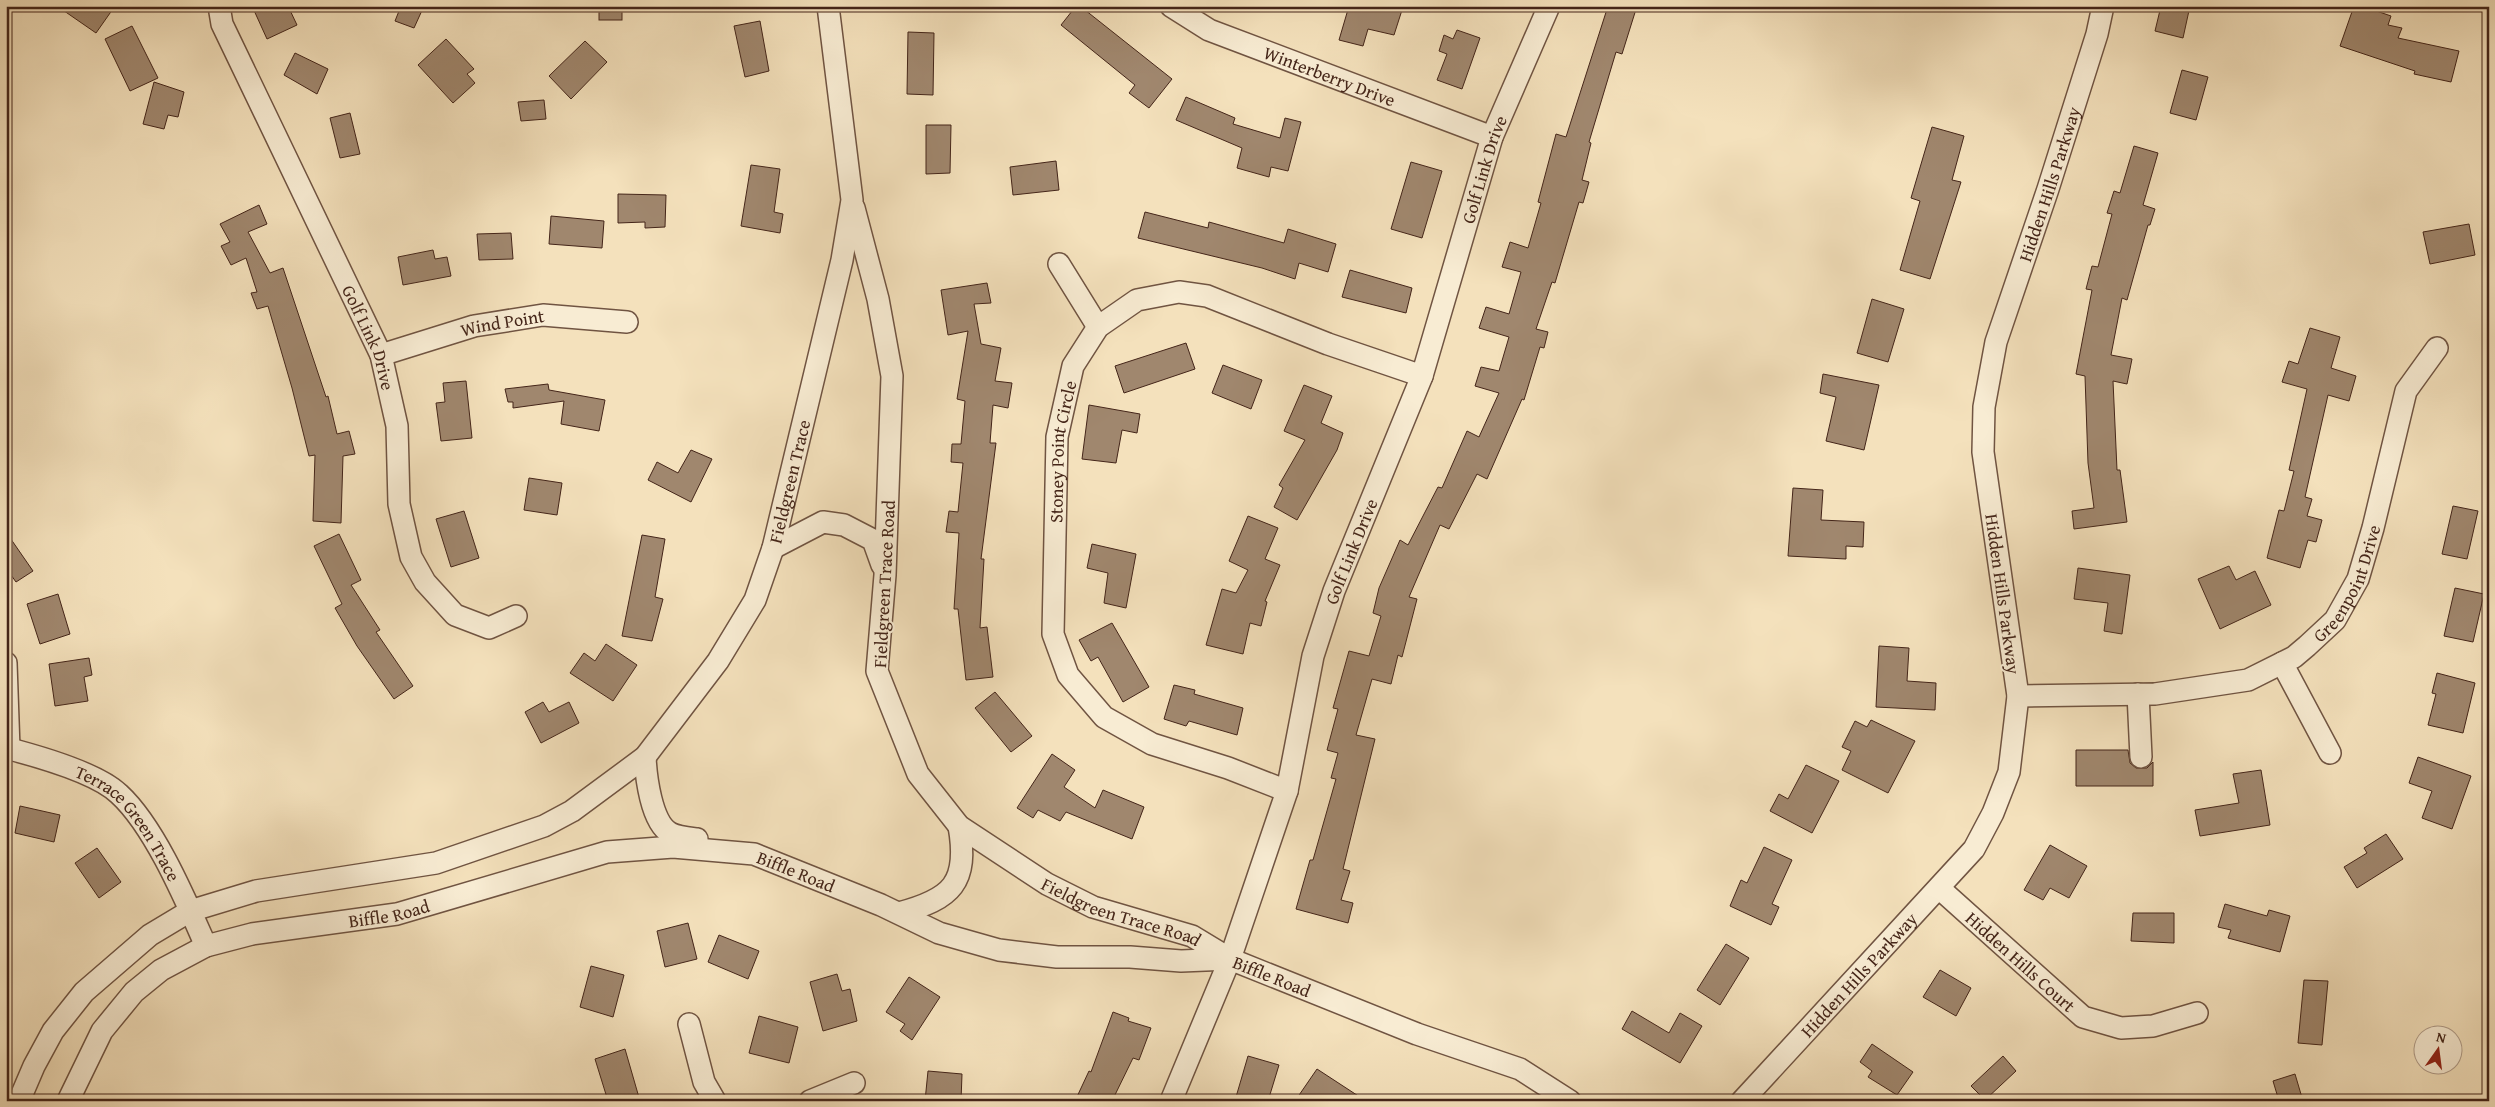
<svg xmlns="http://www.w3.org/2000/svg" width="2495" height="1107" font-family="'Gentium Book Plus',serif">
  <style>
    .building { fill: #a0876e; stroke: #442519 }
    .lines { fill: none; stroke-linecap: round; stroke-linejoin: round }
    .minor-casing { stroke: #705442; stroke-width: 24 }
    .minor { stroke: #f8ecd3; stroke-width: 21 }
    .labels { text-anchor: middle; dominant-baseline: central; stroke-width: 4; stroke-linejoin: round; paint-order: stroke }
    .street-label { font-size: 18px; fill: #442519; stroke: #f8ecd3 }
  </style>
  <rect width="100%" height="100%" fill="#f4e1bc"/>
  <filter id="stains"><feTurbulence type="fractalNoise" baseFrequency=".004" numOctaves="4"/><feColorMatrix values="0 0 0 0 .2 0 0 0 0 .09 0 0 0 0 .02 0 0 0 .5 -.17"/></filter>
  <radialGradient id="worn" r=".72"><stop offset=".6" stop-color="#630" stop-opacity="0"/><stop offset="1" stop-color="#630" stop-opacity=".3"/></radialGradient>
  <!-- building -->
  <g class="building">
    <path d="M57 6H115L96 33Z"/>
    <path d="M252 6H288L297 25 267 39Z"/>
    <path d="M401 6H424L414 28 395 21Z"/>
    <rect x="599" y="6" width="23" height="14"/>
    <path d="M1076 6H1080L1172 79 1149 108 1129 93 1135 85 1061 25Z"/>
    <path d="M1349 6H1390L1402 10 1394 35 1368 29 1363 46 1339 40Z"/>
    <path d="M1608 6H1637L1622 54 1616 52 1589 142 1591 143 1582 180 1589 182 1583 203 1579 202 1555 283 1552 282 1536 329 1548 332 1544 348 1540 347 1524 400 1522 399 1487 479 1477 474 1449 529 1440 525 1409 597 1417 599 1402 657 1398 655 1391 684 1372 679 1356 735 1375 739 1343 869 1350 871 1341 900 1353 903 1348 923 1296 909 1310 860H1313L1336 779 1331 778 1338 753 1327 750 1338 709 1333 708 1349 651 1369 656 1381 616 1373 613 1379 588 1400 540 1408 545 1438 487 1442 488 1467 431 1479 437 1499 393 1475 386 1481 367 1499 371 1509 337 1479 328 1486 307 1509 314 1521 272 1502 267 1510 242 1528 248 1541 203 1538 202 1556 134 1566 137Z"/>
    <path d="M2161 6H2190L2183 38 2155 31Z"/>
    <path d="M2354 6H2362L2391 16 2388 25 2402 28 2398 38 2459 51 2451 82 2414 74 2415 71 2340 46Z"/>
    <path d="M760 21 769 71 745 77 734 26Z"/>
    <path d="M132 26 158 78 130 91 105 39Z"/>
    <path d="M1457 30 1480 38 1462 89 1437 80 1447 54 1439 51 1444 35 1453 39Z"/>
    <path d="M908 32 934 33 933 95 907 94Z"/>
    <path d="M446 39 474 69 467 74 475 83 453 103 418 65Z"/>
    <path d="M585 41 607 62 571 99 549 76Z"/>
    <path d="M295 53 328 69 317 94 284 75Z"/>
    <path d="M2182 70 2208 77 2196 120 2170 113Z"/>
    <path d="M154 82 184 92 178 117 168 115 164 129 143 124Z"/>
    <path d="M1186 97 1235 118 1233 124 1280 138 1285 118 1301 122 1288 171 1271 167 1269 177 1237 168 1242 148 1176 120Z"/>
    <path d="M544 100 546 119 521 121 518 102Z"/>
    <path d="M350 113 360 154 340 158 330 118Z"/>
    <path d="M926 125H951L950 173 926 174Z"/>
    <path d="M1932 127 1964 136 1952 180 1961 182 1930 279 1900 270 1920 201 1911 198Z"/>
    <path d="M2134 146 2158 153 2143 205 2155 209 2150 225H2148L2127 300 2122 298 2111 355 2132 359 2127 384 2113 381 2117 470H2120L2127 522 2074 529 2072 511 2094 508 2088 463 2085 376 2076 374 2092 290 2086 289 2092 266 2098 267 2112 214 2107 213 2114 191 2120 193Z"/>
    <path d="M1056 161 1059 190 1013 195 1010 167Z"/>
    <path d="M1411 162 1442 171 1422 238 1391 229Z"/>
    <path d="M751 165 780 169 774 212 783 214 780 233 741 226Z"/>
    <path d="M618 194 666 195 665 227 645 228V222L618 223Z"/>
    <path d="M259 205 267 224 248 232 270 273 283 268 326 397 328 396 337 434 349 431 355 454 343 456 341 523 313 521 315 455 309 456 292 388 268 306 257 309 251 293 257 292 246 258 231 265 221 246 230 242 220 224Z"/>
    <path d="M1145 212 1208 228 1209 222 1284 243 1288 229 1336 244 1328 272 1299 263 1295 279 1262 268 1138 238Z"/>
    <path d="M551 216 604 221 602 248 549 244Z"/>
    <path d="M2469 224 2475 255 2430 264 2423 232Z"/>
    <path d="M511 233 513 259 479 260 477 234Z"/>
    <path d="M433 250 435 259 447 257 451 276 403 285 398 257Z"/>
    <path d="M1350 270 1412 288 1406 313 1342 297Z"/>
    <path d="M987 283 991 303 974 304 981 344 1001 348 995 381 1012 383 1008 408 993 405 990 443H996L981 559H984L980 628 987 627 993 677 966 680 958 609H954L959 533 946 532 949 511 958 512 963 463 951 462 952 444H961L965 401 957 399 968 331 948 335 941 290Z"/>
    <path d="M1872 299 1904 309 1888 362 1857 353Z"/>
    <path d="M2310 328 2340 337 2331 368 2356 376 2349 401 2328 395 2305 497 2312 499 2307 516 2322 520 2316 542 2308 540 2300 568 2267 558 2279 510 2284 511 2294 471 2289 470 2307 389 2282 382 2289 361 2298 364Z"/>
    <path d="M1186 343 1195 369 1124 393 1115 366Z"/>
    <path d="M1223 365 1262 380 1251 409 1212 393Z"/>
    <path d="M1823 374 1879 385 1864 450 1826 441 1836 397 1820 393Z"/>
    <path d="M466 381 472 438 441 441 436 403 445 402 443 383Z"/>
    <path d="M548 384 549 390 605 400 599 431 561 424 564 401 513 408V402H508L505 389Z"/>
    <path d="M1304 385 1332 396 1321 423 1343 433 1337 450 1297 520 1274 507 1283 488 1279 485 1305 440 1284 431Z"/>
    <path d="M1089 405 1140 414 1137 433 1122 430 1116 463 1082 459Z"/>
    <path d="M691 450 712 459 691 502 648 480 657 462 678 473Z"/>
    <path d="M529 478 562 483 557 515 524 510Z"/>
    <path d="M1793 488 1823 490 1821 520 1864 522 1863 547 1846 546V559L1788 556Z"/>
    <path d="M2453 506 2478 511 2467 559 2442 554Z"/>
    <path d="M464 511 479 558 451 567 436 519Z"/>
    <path d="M1248 516 1278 528 1265 559 1280 565 1265 601 1267 602 1261 626 1250 623 1243 654 1206 645 1222 589 1236 593 1248 570 1229 561Z"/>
    <path d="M6 532 33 571 16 582 6 568Z"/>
    <path d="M339 534 361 580 351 585 380 630 376 632 413 686 394 699 357 646 335 608 342 604 314 546Z"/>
    <path d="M642 535 665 539 655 597 663 599 652 641 622 636Z"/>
    <path d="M1092 544 1136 554 1126 608 1104 603 1108 573 1087 568Z"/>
    <path d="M2229 566 2236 580 2255 571 2271 605 2220 629 2198 579Z"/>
    <path d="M2078 568 2130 575 2122 634 2104 631 2108 603 2074 599Z"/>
    <path d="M2455 588 2484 594 2473 642 2444 636Z"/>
    <path d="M58 594 70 634 40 644 27 604Z"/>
    <path d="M1112 623 1149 687 1123 702 1098 657 1091 661 1079 640Z"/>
    <path d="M606 644 637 665 613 701 570 673 584 653 595 661Z"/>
    <path d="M1879 646 1909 648 1907 681 1936 683 1935 710 1876 707Z"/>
    <path d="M89 658 92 675 84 677 88 701 55 706 49 664Z"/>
    <path d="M2437 673 2475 683 2463 733 2428 725 2436 694 2432 693Z"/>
    <path d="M1174 685 1195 690 1194 694 1243 708 1237 735 1189 721 1186 726 1164 719Z"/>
    <path d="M995 692 1032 736 1011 752 975 708Z"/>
    <path d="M543 702 549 712 569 702 579 723 541 743 525 712Z"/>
    <path d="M1871 720 1915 741 1888 793 1842 770 1851 751 1842 747 1855 721 1867 727Z"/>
    <path d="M2076 750H2128L2130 763 2136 768H2147L2153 762V786H2076Z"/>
    <path d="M1052 754 1075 770 1064 787 1095 808 1103 790 1144 807 1132 839 1066 812 1060 821 1038 810 1033 818 1017 808Z"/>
    <path d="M2418 757 2471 776 2452 829 2422 818 2432 791 2409 783Z"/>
    <path d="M1806 765 1839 781 1812 833 1770 811 1779 794 1788 799Z"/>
    <path d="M2261 770 2270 825 2200 836 2195 810 2239 803 2233 774Z"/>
    <path d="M20 806 60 815 54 842 15 833Z"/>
    <path d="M2386 834 2403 859 2357 888 2344 867 2367 853 2364 848Z"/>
    <path d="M2050 845 2087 866 2069 898 2050 888 2043 900 2024 890Z"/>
    <path d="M1764 847 1792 860 1772 904 1779 907 1771 925 1730 906 1741 880 1747 883Z"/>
    <path d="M97 848 121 882 99 898 75 863Z"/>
    <path d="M2225 904 2267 916 2269 910 2290 916 2280 952 2228 938 2231 930 2218 927Z"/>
    <path d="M2133 913H2174V943L2131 941Z"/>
    <path d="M688 923 697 959 665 967 657 931Z"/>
    <path d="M719 935 759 951 748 979 708 962Z"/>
    <path d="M1726 944 1749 958 1720 1005 1697 990Z"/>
    <path d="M591 966 624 975 613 1017 580 1007Z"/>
    <path d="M1940 970 1971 988 1956 1016 1923 997Z"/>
    <path d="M837 974 842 991 850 989 857 1021 823 1031 810 982Z"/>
    <path d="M909 977 940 997 912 1040 900 1031 905 1024 886 1012Z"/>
    <path d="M2304 980 2328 981 2322 1045 2298 1043Z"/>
    <path d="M1632 1011 1669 1033 1680 1013 1702 1026 1680 1063 1622 1029Z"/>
    <path d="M1113 1012 1129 1018 1128 1021 1151 1028 1139 1060 1133 1058 1112 1101H1075L1089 1071 1091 1072Z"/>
    <path d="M759 1016 798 1027 789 1063 749 1053Z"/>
    <path d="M1872 1044 1913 1072 1897 1095 1868 1077 1872 1071 1860 1062Z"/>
    <path d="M625 1049 640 1101H608L595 1059Z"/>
    <path d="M1248 1056 1279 1065 1268 1101H1250L1236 1097Z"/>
    <path d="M2003 1056 2016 1071 1985 1100 1971 1086Z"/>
    <path d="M1317 1069 1366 1101H1295Z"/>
    <path d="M928 1071 962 1074 961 1101H925Z"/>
    <path d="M2295 1074 2303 1101H2279L2273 1081Z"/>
  </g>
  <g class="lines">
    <defs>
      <g id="minor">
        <path id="s1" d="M219 6 222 24 381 355 397 426 399 504 411 557 425 582 455 615 489 628 516 616"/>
        <path id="s2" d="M1171 6 1209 30 1492 137"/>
        <path id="s3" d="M854 208 878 299 892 376 885 575 877 671 918 774 959 826 1047 884 1093 907 1192 936 1230 959"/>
        <path d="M1059 264 1098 327"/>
        <path id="s4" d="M381 355 474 326 543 315 627 322"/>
        <path d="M773 548 823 522 844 525 873 540 882 565"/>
        <path d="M6 663 9 749"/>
        <path d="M2282 663 2330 753"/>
        <path d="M2138 694 2141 757"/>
        <path id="s5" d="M2018 696 2155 694 2248 680 2294 657 2307 646 2335 620 2358 579 2373 528 2406 391 2437 348"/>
        <path id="s6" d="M6 748C37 756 97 773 119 794 155 827 186 901 206 946"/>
        <path d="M645 757C646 776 651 822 670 833 677 837 689 838 697 839"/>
        <path id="s7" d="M1287 791 1228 768 1152 744 1104 717 1068 675 1053 634 1057 437 1073 366 1098 327 1137 300 1179 292 1207 296 1328 344 1422 376"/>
        <path id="s8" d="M1939 888 2083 1017 2121 1028 2153 1026 2197 1013"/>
        <path d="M899 913C952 899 969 883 959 826"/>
        <path d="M689 1024 704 1082 715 1101"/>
        <path id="s9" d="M19 1101 34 1066 53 1031 84 992 150 935 190 911 256 891 436 863 544 826 572 811 645 757 718 661 755 600 773 548 842 260 852 200 828 6"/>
        <path id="s10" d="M68 1101 102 1031 134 992 161 970 206 946 252 934 397 914 607 852 673 847 754 854 881 905 939 933 999 950 1057 957H1130L1181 961 1230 959 1417 1034 1520 1069 1570 1101"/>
        <path d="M810 1101 854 1083"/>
        <path id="s11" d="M1171 1101 1230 959 1287 791 1313 656 1334 591 1422 376 1492 137 1549 6"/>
        <path id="s12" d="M1742 1101 1974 849 1993 813 2009 772 2018 696 1983 452 1984 407 1996 342 2048 189 2097 34 2103 6"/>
      </g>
    </defs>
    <!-- minor casing -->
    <use href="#minor" class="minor-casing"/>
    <!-- minor -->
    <use href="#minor" class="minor"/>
  </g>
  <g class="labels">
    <!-- street labels -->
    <g class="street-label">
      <text stroke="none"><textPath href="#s2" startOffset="174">Winterberry Drive</textPath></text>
      <text stroke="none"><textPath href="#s11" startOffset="985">Golf Link Drive</textPath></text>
      <text stroke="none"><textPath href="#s12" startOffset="1028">Hidden Hills Parkway</textPath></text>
      <text stroke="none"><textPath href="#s4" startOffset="126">Wind Point</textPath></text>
      <text stroke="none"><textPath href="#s1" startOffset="365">Golf Link Drive</textPath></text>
      <text stroke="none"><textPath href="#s7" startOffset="480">Stoney Point Circle</textPath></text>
      <text stroke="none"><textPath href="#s9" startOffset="1065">Fieldgreen Trace</textPath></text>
      <text stroke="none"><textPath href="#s11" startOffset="580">Golf Link Drive</textPath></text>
      <text stroke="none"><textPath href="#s5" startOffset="376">Greenpoint Drive</textPath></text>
      <text transform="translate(884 584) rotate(-87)">Fieldgreen Trace Road</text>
      <text transform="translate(2003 594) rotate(82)">Hidden Hills Parkway</text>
      <text stroke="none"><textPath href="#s6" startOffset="150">Terrace Green Trace</textPath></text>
      <text stroke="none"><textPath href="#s10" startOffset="820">Biffle Road</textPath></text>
      <text stroke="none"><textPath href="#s3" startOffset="830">Fieldgreen Trace Road</textPath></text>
      <text stroke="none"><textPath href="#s10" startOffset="400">Biffle Road</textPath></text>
      <text stroke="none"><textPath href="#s8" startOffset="110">Hidden Hills Court</textPath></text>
      <text stroke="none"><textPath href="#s12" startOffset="172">Hidden Hills Parkway</textPath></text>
      <text stroke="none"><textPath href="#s10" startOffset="1315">Biffle Road</textPath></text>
    </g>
  </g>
  <!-- margin -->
  <rect width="2495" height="1107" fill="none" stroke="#f4e1bc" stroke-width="25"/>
  <rect x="8" y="8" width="2480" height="1092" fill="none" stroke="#442519" stroke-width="2.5"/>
  <rect x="12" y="12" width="2470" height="1082" fill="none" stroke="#442519"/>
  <!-- north arrow -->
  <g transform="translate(2438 1050) rotate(14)"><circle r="24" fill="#f8ecd3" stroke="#b09c89"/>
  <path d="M0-4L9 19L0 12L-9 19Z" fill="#8f2418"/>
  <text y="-8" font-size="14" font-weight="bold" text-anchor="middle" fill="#442519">N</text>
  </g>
  <rect width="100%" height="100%" filter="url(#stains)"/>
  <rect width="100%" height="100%" fill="url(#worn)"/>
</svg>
